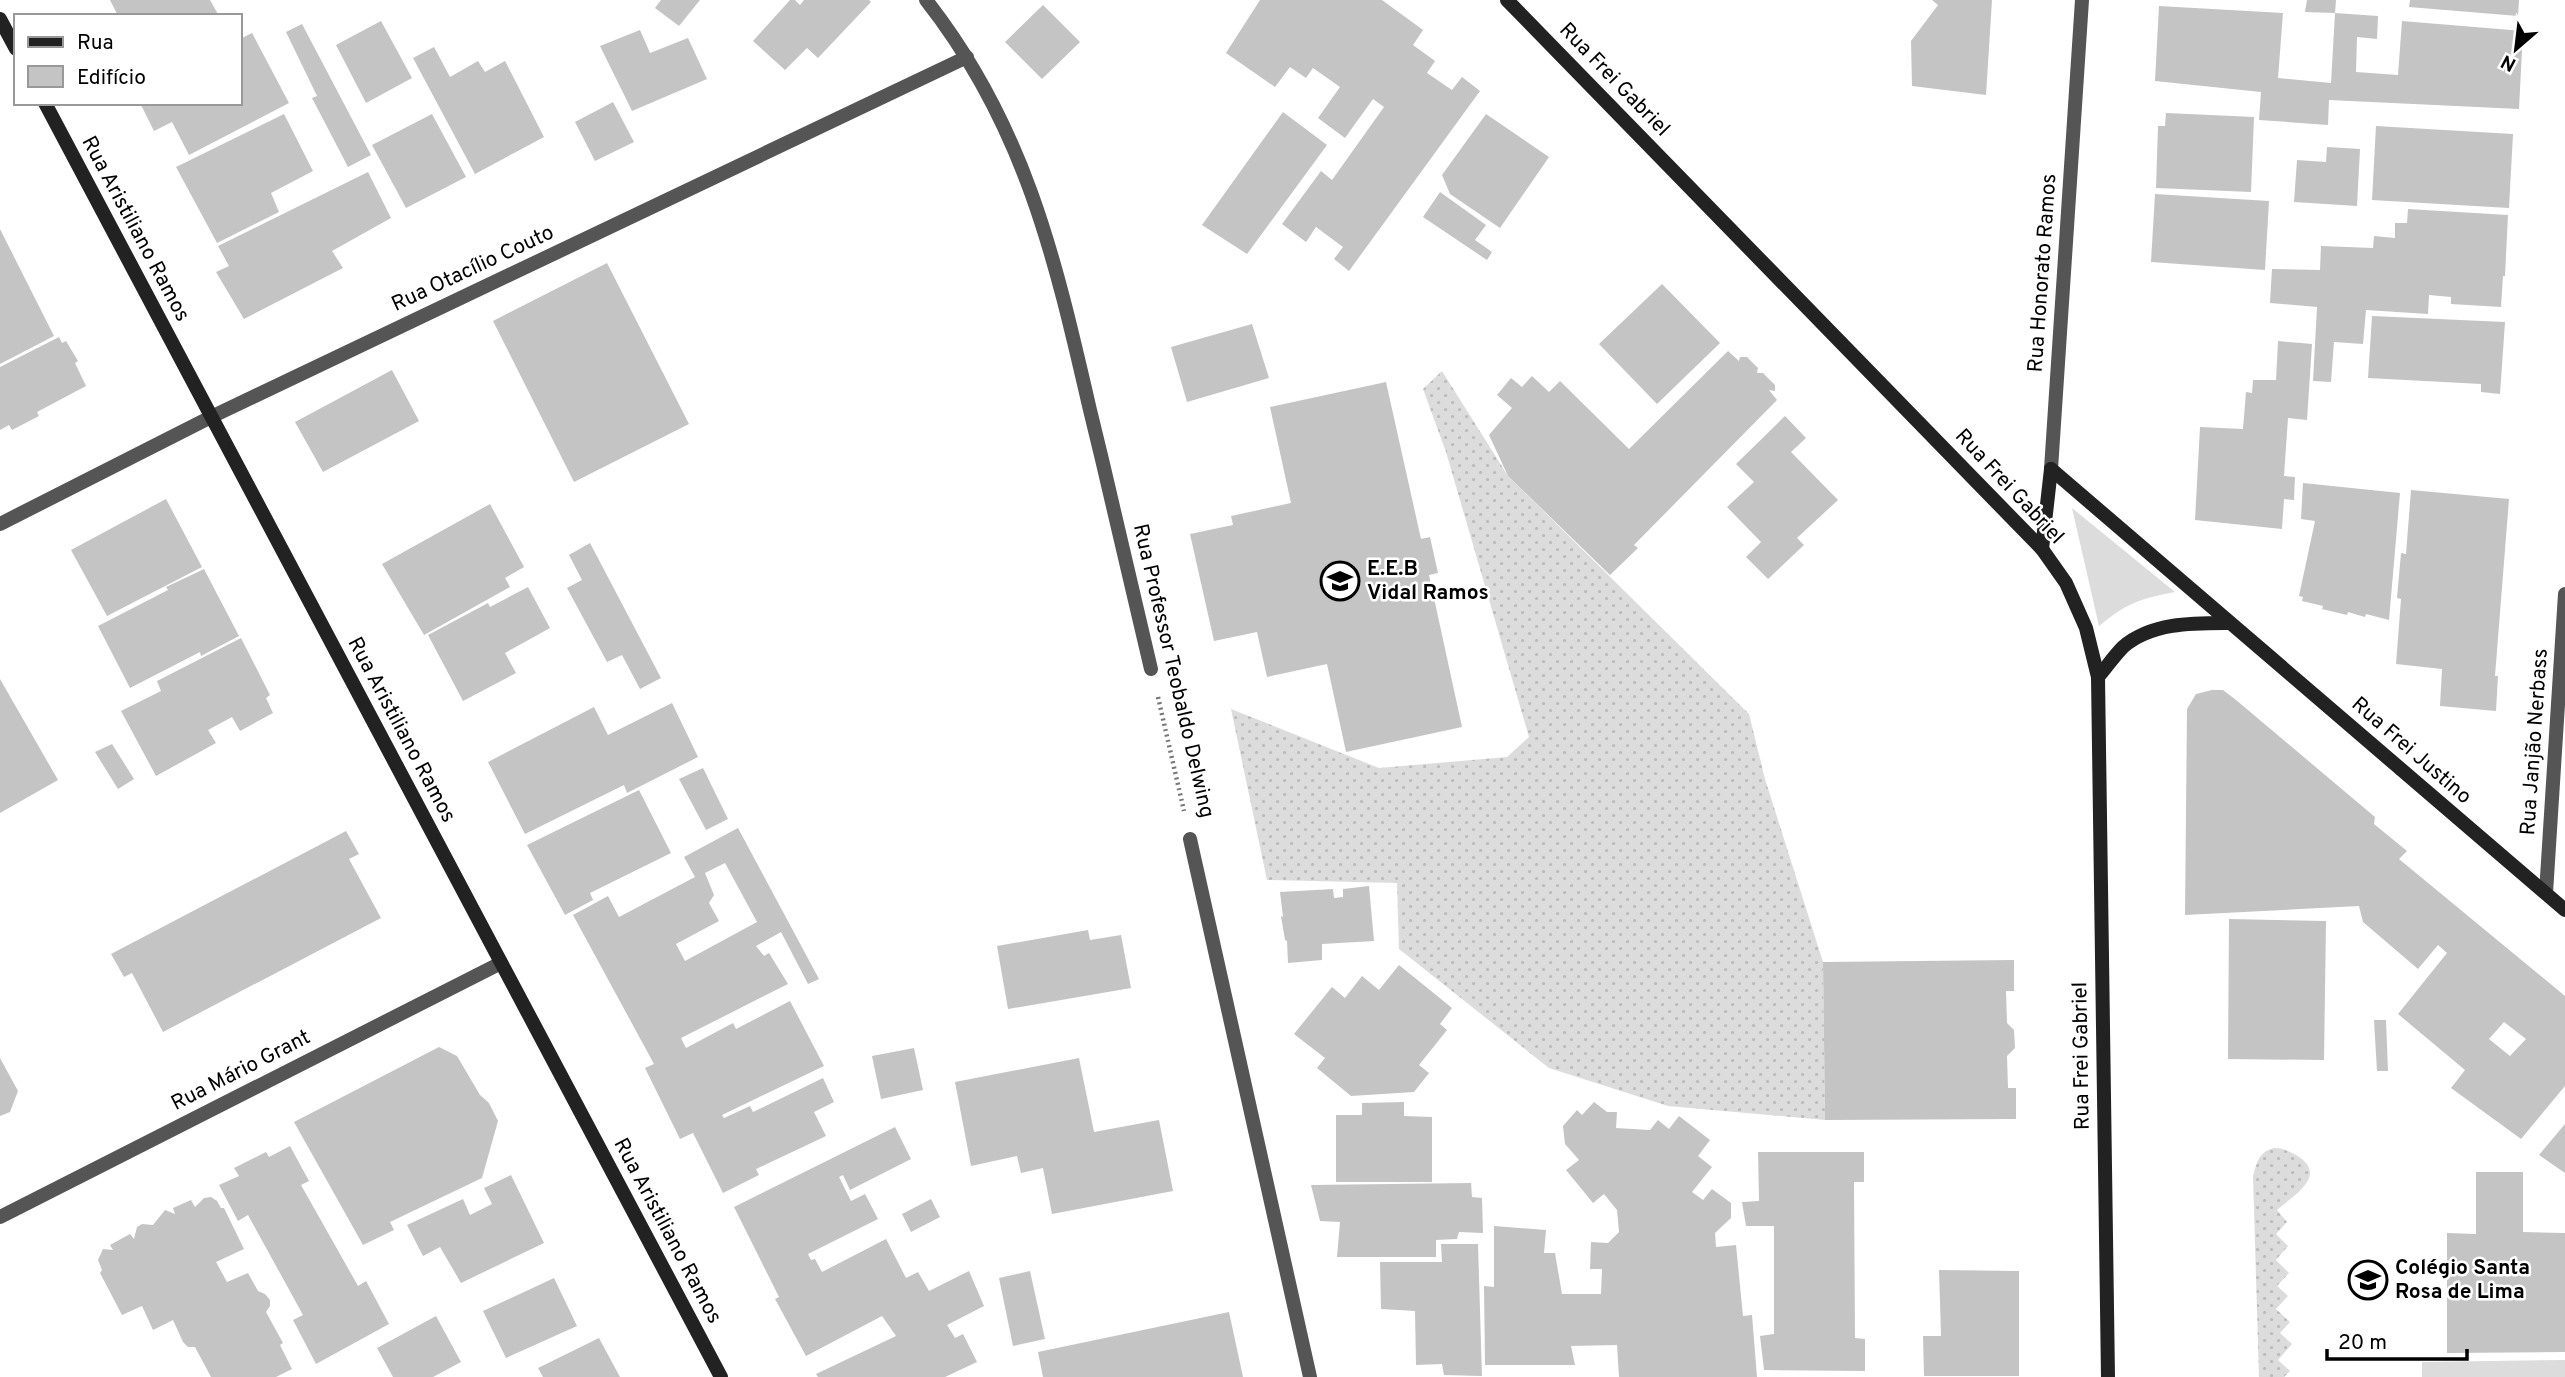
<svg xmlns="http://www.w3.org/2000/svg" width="2565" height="1377" font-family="Overpass,sans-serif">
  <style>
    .grass { fill: url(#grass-dots) }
    .garden { fill: #dcdcdc }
    .building { fill: #c4c4c4; fill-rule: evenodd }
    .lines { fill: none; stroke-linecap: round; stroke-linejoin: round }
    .path { stroke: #777; stroke-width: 4.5; stroke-dasharray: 2 3.5; stroke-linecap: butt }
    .street { stroke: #555; stroke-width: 14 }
    .secondary { stroke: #222; stroke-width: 14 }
    .labels { text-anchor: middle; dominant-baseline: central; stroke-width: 5; stroke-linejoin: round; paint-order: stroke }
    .street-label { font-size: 21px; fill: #000; stroke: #fff }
    .poi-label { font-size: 21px; font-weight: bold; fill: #000; stroke: #fff; text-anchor: start }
  </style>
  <defs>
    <pattern id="grass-dots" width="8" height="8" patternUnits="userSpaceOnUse" patternTransform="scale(1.75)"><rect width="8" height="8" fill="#dcdcdc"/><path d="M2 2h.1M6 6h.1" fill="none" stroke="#bbb" stroke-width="1.8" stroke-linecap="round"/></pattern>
  </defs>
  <rect width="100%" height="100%" fill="#fff"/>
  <!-- grass -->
  <g class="grass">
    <path d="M1442 371 1508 476 1749 714 1765 779 1823 962 1825 1120 1668 1106 1549 1068 1399 949 1397 883 1267 880 1231 709 1379 768 1507 757 1529 737 1446 452 1423 389Z"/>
    <path d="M2274 1148C2283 1148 2292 1152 2299 1157 2328 1177 2292 1196 2277 1210L2287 1222 2276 1234 2288 1246 2276 1260 2289 1273 2277 1286 2288 1296 2276 1309 2290 1322 2280 1333 2292 1344 2278 1360 2290 1371 2284 1377H2259L2253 1176C2257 1162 2259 1152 2274 1148Z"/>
  </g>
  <!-- garden -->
  <g class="garden">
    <path d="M2072 508 2175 592C2139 599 2127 603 2099 626Z"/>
    <path d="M2565 1360V1377H2422V1362Z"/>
  </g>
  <!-- building -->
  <g class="building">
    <path d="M110 0H210L219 16H118Z"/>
    <path d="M661 0H700L679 26 655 8Z"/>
    <path d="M790 0H795L800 5 804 0H869L871 2 818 58 807 48 785 70 753 41Z"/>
    <path d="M1260 0H1382L1423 30 1413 45 1435 61 1427 73 1452 90 1462 77 1480 91 1349 271 1334 259 1343 247 1316 227 1306 242 1282 224 1321 171 1332 180 1384 107 1373 99 1345 138 1318 118 1340 87 1313 68 1306 78 1290 67 1275 87 1226 53Z"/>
    <path d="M1932 0H1992L1986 95 1912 86 1911 41 1938 5Z"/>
    <path d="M2307 0H2336L2335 13 2378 16 2377 39 2357 37 2356 72 2398 75 2402 21 2523 31 2519 109 2329 100 2328 125 2259 120 2261 92 2155 81 2159 6 2283 13 2278 78 2331 83 2335 13 2305 12Z"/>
    <path d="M2410 0H2519L2518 16 2409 7Z"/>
    <path d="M1043 5 1080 42 1042 79 1005 42Z"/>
    <path d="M381 21 412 78 366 103 336 45Z"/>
    <path d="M302 24 371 155 348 167 312 98 317 96 286 32Z"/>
    <path d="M640 30 650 53 688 38 707 79 632 111 600 46Z"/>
    <path d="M252 33 289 103 189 155 172 122 154 131 140 103H240V39Z"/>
    <path d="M434 47 450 77 478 61 485 72 505 61 544 137 475 174 413 58Z"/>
    <path d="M613 102 634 142 595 161 575 122Z"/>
    <path d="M1283 112 1327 145 1247 254 1202 225Z"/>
    <path d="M2166 113 2254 117 2251 192 2156 188 2158 126H2165Z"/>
    <path d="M284 114 313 171 271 193 279 212 217 243 176 167Z"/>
    <path d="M432 114 466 177 406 208 372 145Z"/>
    <path d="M1486 114 1549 157 1500 228 1450 194 1442 175Z"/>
    <path d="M2376 126 2513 134 2509 208 2372 200Z"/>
    <path d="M2327 147 2360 149 2357 206 2294 202 2297 160 2326 162Z"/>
    <path d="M368 172 391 218 332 251 343 268 244 319 216 272 229 266 218 246Z"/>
    <path d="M1440 192 1486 225 1475 240 1492 252 1487 260 1423 217Z"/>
    <path d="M2155 194 2269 201 2265 270 2151 262Z"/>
    <path d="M2408 209 2508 215 2505 276H2503L2501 307 2451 304V297L2429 295 2428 314 2366 310 2363 344 2334 342 2331 382 2313 381 2317 307 2270 303 2272 269 2320 270 2321 246 2373 248 2374 236 2395 238V223H2407Z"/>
    <path d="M0 229 54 336 0 364Z"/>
    <path d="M607 263 689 424 574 482 493 321Z"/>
    <path d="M1662 284 1720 343 1657 404 1599 344Z"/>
    <path d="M2372 316 2505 322 2500 394 2481 392V384L2368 378Z"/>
    <path d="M1252 324 1269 378 1187 402 1171 347Z"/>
    <path d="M59 337 62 343 66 341 78 361 75 363 86 386 37 412 39 416 12 430 9 425 0 430V367Z"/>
    <path d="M2278 341 2312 344 2307 420 2288 418 2284 476 2295 477 2294 500 2284 499 2282 529 2195 520 2200 427 2243 429 2246 392 2252 393 2253 380H2276Z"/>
    <path d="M1728 351 1739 361 1740 357H1747L1758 368 1757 373H1763L1775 385V391L1769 390 1777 400 1634 545 1638 548 1610 575 1508 476 1489 435 1512 408 1497 395 1511 378 1522 387 1532 376 1549 392 1560 381 1629 449Z"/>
    <path d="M392 370 419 421 323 472 295 422Z"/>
    <path d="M1386 382 1421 539 1430 537 1438 573 1429 575 1462 727 1346 752 1327 664 1267 677 1257 632 1214 641 1190 534 1233 525 1231 516 1291 503 1270 407Z"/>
    <path d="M1785 416 1806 438 1791 452 1838 500 1797 538 1804 545 1768 579 1746 557 1761 542 1727 507 1754 482 1736 464Z"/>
    <path d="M2303 483 2400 493 2389 620 2366 614 2365 617 2348 612 2347 615 2322 609 2323 606 2302 601 2303 597 2299 596 2315 521 2301 519Z"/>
    <path d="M2411 490 2509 499 2495 676H2498L2496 711 2440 706 2442 669 2396 664 2401 599 2397 598 2401 553 2406 554Z"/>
    <path d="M166 499 202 567 107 616 71 550Z"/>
    <path d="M490 504 524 567 505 578 510 587 424 635 382 564Z"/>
    <path d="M590 543 661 678 640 689 622 655 607 662 567 588 582 580 569 555Z"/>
    <path d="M204 569 239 636 201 656 200 652 130 688 98 626 168 590 166 587Z"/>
    <path d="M528 587 550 628 505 653 516 673 463 701 428 635 488 603 490 607Z"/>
    <path d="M241 638 270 695 266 698 273 713 240 731 232 717 208 730 216 743 156 776 121 711 161 691 157 681Z"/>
    <path d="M0 679 58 780 0 813Z"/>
    <path d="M2212 690H2223L2236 700 2375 817 2374 824 2407 851 2399 859 2565 996V1086L2521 1139 2451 1088 2465 1070 2398 1014 2447 953 2438 945 2418 969 2363 922 2359 906 2185 915 2187 709 2196 694ZM2504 1022 2526 1039 2510 1056 2489 1039Z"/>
    <path d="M672 703 698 757 627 793 624 785 525 834 488 762 594 707 608 735Z"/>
    <path d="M112 744 134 779 118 789 95 752Z"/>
    <path d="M703 768 728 819 706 830 679 779Z"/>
    <path d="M639 790 671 853 590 893 593 900 565 915 527 845Z"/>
    <path d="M738 828 819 979 808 984 781 932 756 946 764 956 769 953 788 984 681 1038 686 1048 733 1023 736 1029 790 1001 824 1066 722 1115 724 1118 750 1106 753 1112 823 1078 834 1102 814 1112 826 1136 756 1169 759 1175 723 1193 693 1133 680 1139 645 1068 654 1064 573 915 608 896 619 917 695 877 684 857ZM725 863 757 922 685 961 676 944 719 921 709 903 714 895 705 873Z"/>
    <path d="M346 831 359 854 349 859 381 918 163 1032 132 973 124 977 111 954Z"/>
    <path d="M1369 886 1374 941 1322 944V960L1288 963 1287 941 1285 940 1281 916 1283 917 1280 892 1333 889 1334 898 1343 897V889Z"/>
    <path d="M2229 919 2326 921 2324 1060 2228 1059Z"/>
    <path d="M1088 930 1090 940 1121 935 1131 988 1008 1009 997 946Z"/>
    <path d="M2014 960V991H2006L2007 1023 2014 1030 2015 1048 2007 1056 2008 1088H2016V1119L1825 1120 1823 962Z"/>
    <path d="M1399 965 1452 1008 1440 1024 1447 1030 1419 1065 1429 1073 1414 1092 1351 1096 1317 1068 1325 1058 1294 1034 1332 987 1345 998 1362 976 1379 990Z"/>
    <path d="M2374 1020H2386L2388 1071H2377Z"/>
    <path d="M439 1047 457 1056 480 1095 489 1103 498 1121 482 1178 390 1222 394 1230 363 1245 294 1122Z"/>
    <path d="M914 1048 923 1090 881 1099 872 1056Z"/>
    <path d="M0 1058 18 1091 10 1112 0 1116Z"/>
    <path d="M1079 1058 1094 1132 1159 1120 1173 1191 1052 1214 1043 1168 1021 1173 1017 1156 971 1166 955 1082Z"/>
    <path d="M1404 1102V1116L1432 1117V1182H1336V1115H1362V1103Z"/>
    <path d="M1594 1102 1607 1112H1617L1616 1128 1650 1130 1658 1120 1669 1129 1679 1116 1710 1140 1698 1156 1712 1167 1692 1192 1703 1200 1712 1189 1731 1203V1218L1715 1233 1716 1247 1736 1245 1743 1316 1752 1315 1757 1377H1619L1617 1345 1571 1346 1575 1365H1485L1484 1286 1494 1287V1226L1546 1230 1544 1253H1555L1562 1294H1601L1602 1269H1590L1591 1242 1608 1243 1619 1232 1617 1210 1604 1194 1593 1203 1566 1170 1579 1160 1565 1144 1563 1126 1577 1110 1582 1115Z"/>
    <path d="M2565 1124V1173L2539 1155Z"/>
    <path d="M895 1127 911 1159 850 1190 843 1175 839 1177 851 1201 865 1194 878 1219 808 1254 811 1260 815 1259 822 1272 886 1239 906 1278 918 1272 929 1291 969 1271 984 1306 947 1325 955 1338 963 1334 977 1362 945 1377H818L816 1374 896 1336 882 1316 806 1356 775 1299 779 1297 734 1207Z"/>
    <path d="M290 1146 309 1181 301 1185 358 1286 366 1281 389 1324 316 1364 293 1320 303 1315 248 1215 238 1221 219 1185 239 1176 234 1168 266 1152 269 1157Z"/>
    <path d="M1758 1152H1864V1182H1854L1855 1338 1865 1339V1371L1764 1370 1760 1336 1774 1334V1226H1746L1742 1202 1759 1201Z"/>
    <path d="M2476 1172H2523V1232L2565 1233V1352L2447 1353V1233L2476 1234Z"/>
    <path d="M511 1175 544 1243 461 1283 440 1247 423 1256 407 1225 463 1199 470 1215 492 1204 484 1188Z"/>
    <path d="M1471 1183 1472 1197 1482 1198 1483 1233 1459 1232 1457 1239 1436 1240V1257H1337L1340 1222 1320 1221 1311 1185Z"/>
    <path d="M211 1197 217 1201 221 1208H224L244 1249 216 1262 227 1282 248 1273 258 1291 265 1294 270 1300V1306L266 1312 283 1343 280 1345 292 1369 276 1377H211L195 1347H188L183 1342 173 1320 153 1330 142 1306 122 1315 100 1273 102 1270 98 1260 103 1249 113 1250 110 1245 130 1234 134 1239 137 1227 142 1224 153 1225 165 1210 175 1214 173 1208 191 1200 195 1207 204 1198Z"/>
    <path d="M931 1199 940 1217 911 1232 902 1214Z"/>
    <path d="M1441 1244H1478L1482 1376 1444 1375 1442 1364 1416 1365 1415 1311 1381 1309 1380 1262H1442Z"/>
    <path d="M1939 1270 2019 1271V1376H1924L1923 1336H1941Z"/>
    <path d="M1030 1271 1045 1339 1013 1346 999 1278Z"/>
    <path d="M554 1278 577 1326 506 1358 483 1311Z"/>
    <path d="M1229 1312 1243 1377H1043L1038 1352Z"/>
    <path d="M436 1316 461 1362 433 1377H393L377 1348Z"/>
    <path d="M599 1338 620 1377H543L538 1368Z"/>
  </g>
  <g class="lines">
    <!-- path -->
    <path class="path" d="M1158 697 1184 811"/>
    <!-- street -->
    <g class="street">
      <path d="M926 0C1025 126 1055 258 1090 410 1111 496 1131 582 1151 669"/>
      <path d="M2051 469 2082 0"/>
      <path d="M0 524 211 417 967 57"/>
      <path d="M1190 839 1310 1377"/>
      <path d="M2546 893 2565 594"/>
      <path d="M0 1217 501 963"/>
    </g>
    <!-- secondary -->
    <g class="secondary">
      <path d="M1507 0 2042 549 2066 583 2086 628 2098 677 2108 1377"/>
      <path d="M0 19 16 49"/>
      <path d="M45 103 721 1377"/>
      <path d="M2051 469 2565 910"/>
      <path d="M2042 549 2051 469"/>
      <path d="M2098 677C2106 668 2114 656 2123 647 2152 622 2195 623 2230 623"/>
    </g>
  </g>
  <!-- icons -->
  <defs>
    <symbol id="school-ring" viewBox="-11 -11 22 22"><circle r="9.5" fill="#fff" stroke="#000" stroke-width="1.5"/><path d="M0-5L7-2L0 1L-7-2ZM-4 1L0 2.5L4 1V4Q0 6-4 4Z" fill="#000"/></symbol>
  </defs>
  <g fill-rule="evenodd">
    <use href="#school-ring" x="1318" y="559" width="44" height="44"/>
    <use href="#school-ring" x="2346" y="1258" width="44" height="44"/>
  </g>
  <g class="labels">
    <!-- street labels -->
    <g class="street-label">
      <text transform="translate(1614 80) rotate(46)">Rua Frei Gabriel</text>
      <text transform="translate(135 229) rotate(62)">Rua Aristiliano Ramos</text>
      <text transform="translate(473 269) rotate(-25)">Rua Otacílio Couto</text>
      <text transform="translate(2043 273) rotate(-86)">Rua Honorato Ramos</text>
      <text transform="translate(2009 487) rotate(47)">Rua Frei Gabriel</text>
      <text transform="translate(1173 671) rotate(77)">Rua Professor Teobaldo Delwing</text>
      <text transform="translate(401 730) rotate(62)">Rua Aristiliano Ramos</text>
      <text transform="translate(2535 742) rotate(-86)">Rua Janjão Nerbass</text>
      <text transform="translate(2411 751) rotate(41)">Rua Frei Justino</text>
      <text transform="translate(2082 1056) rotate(-91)">Rua Frei Gabriel</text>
      <text transform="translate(241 1071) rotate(-27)">Rua Mário Grant</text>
      <text transform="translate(667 1231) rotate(62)">Rua Aristiliano Ramos</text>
    </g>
    <!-- poi labels -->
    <g class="poi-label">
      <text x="1367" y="569">E.E.B<tspan x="1367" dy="24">Vidal Ramos</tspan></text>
      <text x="2395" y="1268">Colégio Santa<tspan x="2395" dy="24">Rosa de Lima</tspan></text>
    </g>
  </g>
  <!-- legend -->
  <rect x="14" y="14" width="228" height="91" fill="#ffffff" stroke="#999999" stroke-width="2"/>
  <rect x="28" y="37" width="35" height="10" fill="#222222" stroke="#999999" stroke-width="2"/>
  <text x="77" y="49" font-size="21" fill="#000000">Rua</text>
  <rect x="28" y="66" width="35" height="21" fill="#c4c4c4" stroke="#999999" stroke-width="2"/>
  <text x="77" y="84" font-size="21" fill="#000000">Edifício</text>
  <!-- north arrow -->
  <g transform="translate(2516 49) rotate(208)" stroke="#ffffff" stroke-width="5" paint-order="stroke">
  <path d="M0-5L12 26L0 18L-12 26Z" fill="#000000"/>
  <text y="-10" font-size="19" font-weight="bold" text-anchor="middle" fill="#000000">N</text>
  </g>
  <!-- scale -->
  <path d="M2327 1349v10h140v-10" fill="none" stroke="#000000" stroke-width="3.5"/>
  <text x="2338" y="1349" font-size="21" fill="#000000" stroke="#ffffff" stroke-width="5" paint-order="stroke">20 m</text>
</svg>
